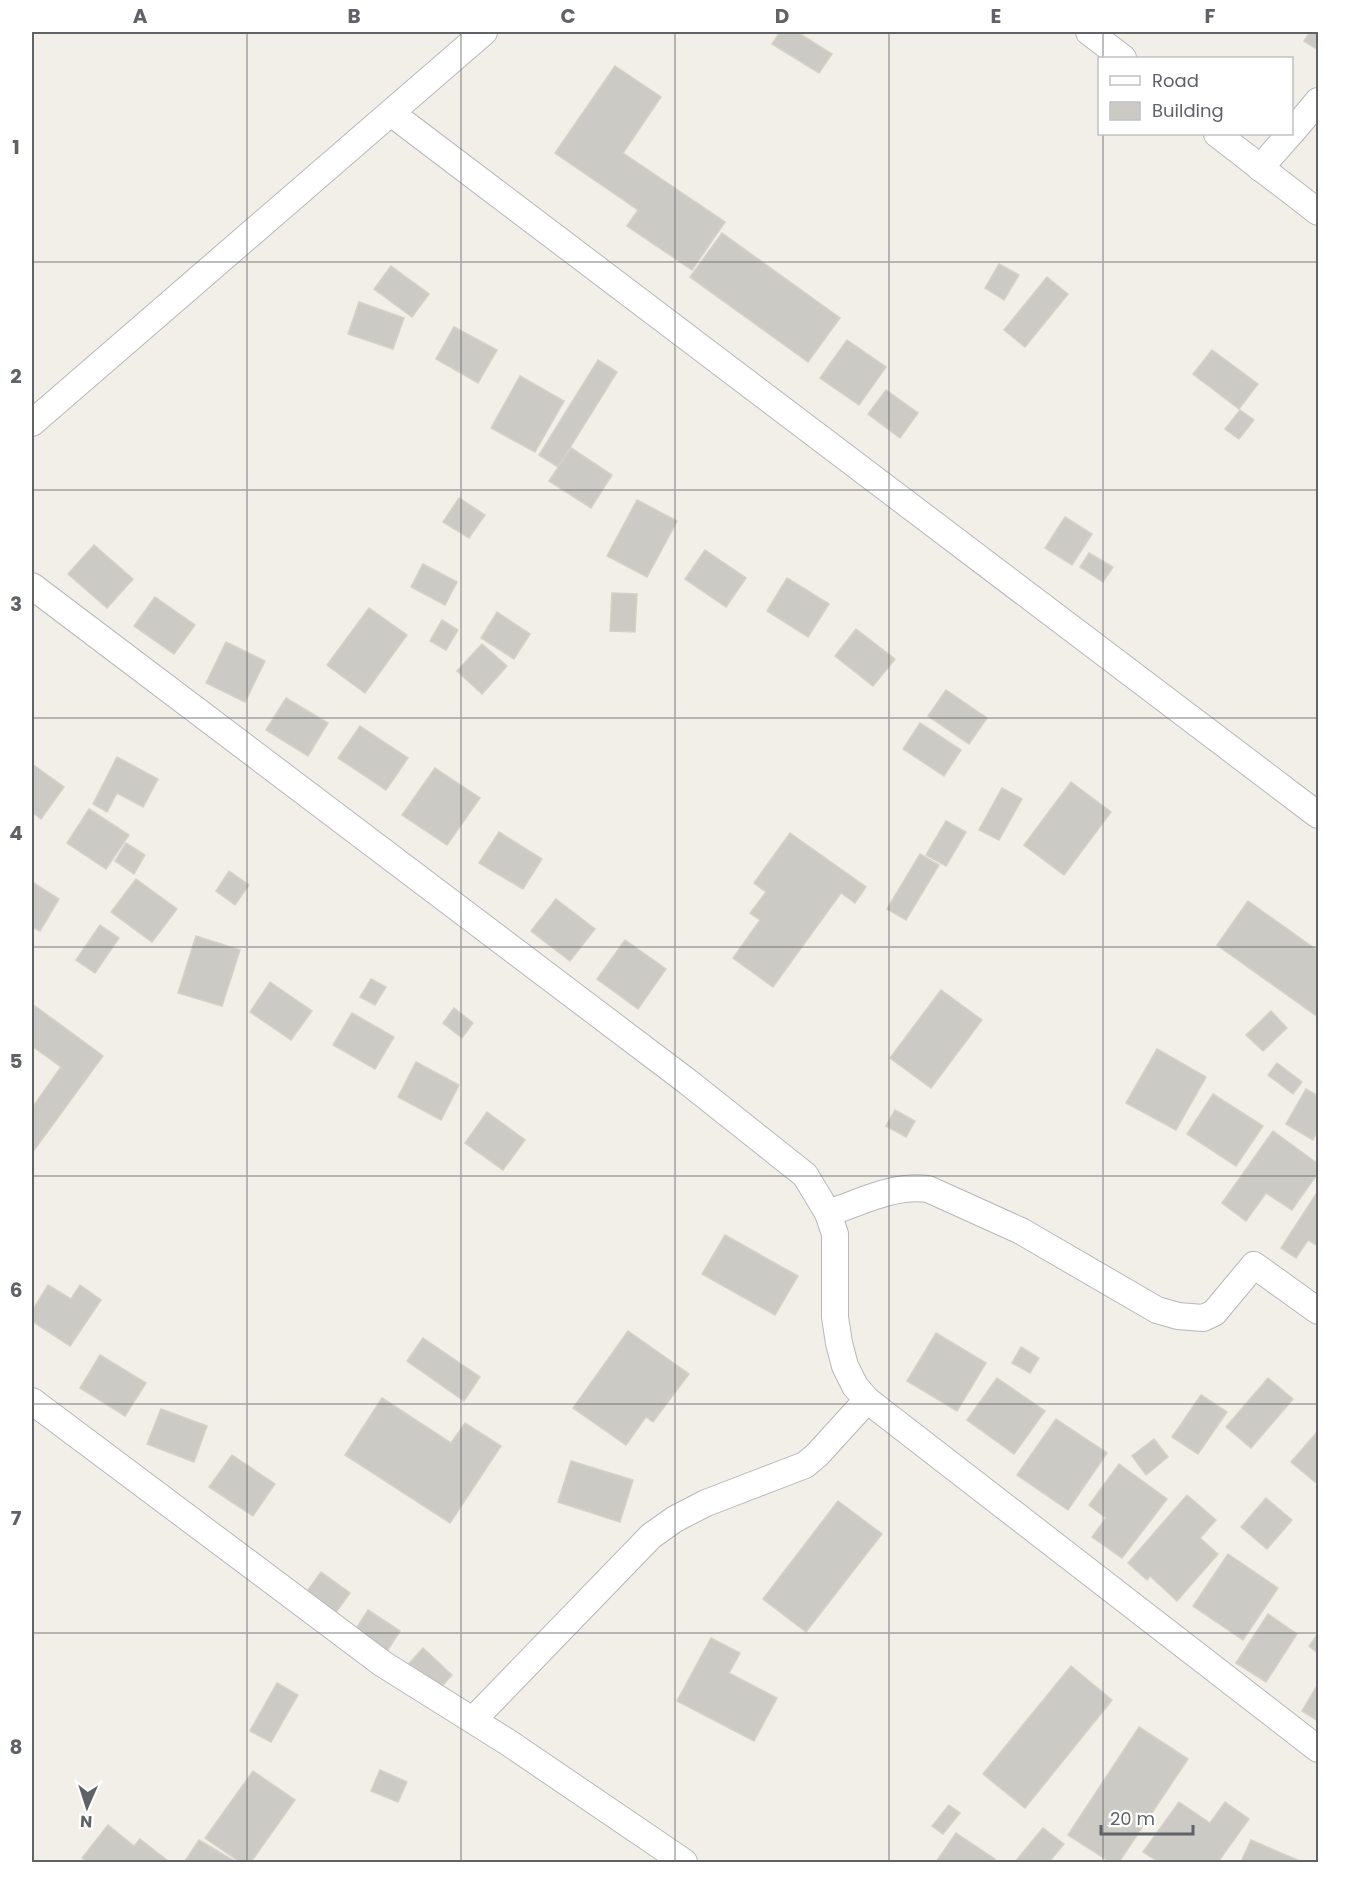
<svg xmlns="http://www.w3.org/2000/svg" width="1350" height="1894" font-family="Poppins,sans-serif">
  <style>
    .building { fill: #cccac5; stroke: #d6d1c6; stroke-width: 1.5 }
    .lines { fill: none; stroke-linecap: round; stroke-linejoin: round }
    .minor-casing { stroke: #b5b8bc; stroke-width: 28 }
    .minor { stroke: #fff; stroke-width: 26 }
    .grid { fill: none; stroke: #5f6368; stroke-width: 1.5; stroke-opacity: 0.55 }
    .neatline { fill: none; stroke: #5f6368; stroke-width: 2 }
    .grid-label { font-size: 20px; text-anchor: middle; font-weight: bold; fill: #5f6368 }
  </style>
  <rect width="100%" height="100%" fill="#f1efe8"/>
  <!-- building -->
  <g class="building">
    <path d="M780 32H797L832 54 819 73 772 44Z"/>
    <path d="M1310 32H1318V50L1304 41Z"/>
    <path d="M615 66 661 97 623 153 725 222 692 270 627 226 638 210 555 153Z"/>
    <path d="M722 233 840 318 808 362 690 277Z"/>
    <path d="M999 264 1019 275 1004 300 985 288Z"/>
    <path d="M391 266 429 294 412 317 374 289Z"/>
    <path d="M1047 277 1068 294 1025 347 1004 330Z"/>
    <path d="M359 302 404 318 393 349 348 334Z"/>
    <path d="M454 327 497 350 478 383 436 359Z"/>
    <path d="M847 340 886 367 859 405 820 378Z"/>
    <path d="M1212 350 1258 384 1239 409 1193 374Z"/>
    <path d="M598 360 617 372 558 467 539 455Z"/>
    <path d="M520 376 564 401 535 452 491 428Z"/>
    <path d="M886 390 918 413 900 438 868 414Z"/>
    <path d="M1240 410 1254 420 1239 439 1225 429Z"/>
    <path d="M571 448 612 475 591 508 549 481Z"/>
    <path d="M459 498 485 515 469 538 443 522Z"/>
    <path d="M637 500 677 521 647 577 607 556Z"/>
    <path d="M1065 517 1092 534 1072 565 1045 548Z"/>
    <path d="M94 545 133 579 107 608 68 574Z"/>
    <path d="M705 550 746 578 726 607 685 579Z"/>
    <path d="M1089 553 1113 567 1103 582 1080 567Z"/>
    <path d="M423 564 457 582 445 605 411 587Z"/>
    <path d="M787 578 829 604 808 637 767 611Z"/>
    <path d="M612 593 637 594 635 632 610 631Z"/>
    <path d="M155 597 195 625 174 654 134 626Z"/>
    <path d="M369 608 407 635 365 693 327 665Z"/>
    <path d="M497 612 530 634 514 659 481 638Z"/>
    <path d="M442 620 458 630 446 650 430 641Z"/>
    <path d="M856 629 895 659 873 686 835 656Z"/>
    <path d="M226 642 265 661 245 702 206 683Z"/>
    <path d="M482 644 507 666 482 694 457 671Z"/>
    <path d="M946 690 987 718 969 744 928 716Z"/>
    <path d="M286 698 328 723 308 756 266 730Z"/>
    <path d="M920 723 961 750 944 776 903 749Z"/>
    <path d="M360 726 408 758 386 790 338 758Z"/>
    <path d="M117 757 158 779 143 807 117 793 107 812 93 804Z"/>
    <path d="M32 764 64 787 41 819 32 812Z"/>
    <path d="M435 768 480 798 447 845 402 815Z"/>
    <path d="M1071 782 1111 812 1064 875 1024 845Z"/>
    <path d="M1002 788 1022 799 999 840 979 830Z"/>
    <path d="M89 809 129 835 106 869 67 843Z"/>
    <path d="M946 821 966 832 946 866 926 855Z"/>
    <path d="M499 832 542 859 523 889 479 863Z"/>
    <path d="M790 833 866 887 855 903 841 893 773 987 733 958 760 920 750 913 766 892 754 883Z"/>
    <path d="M126 843 145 855 134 874 115 861Z"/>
    <path d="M920 854 939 865 906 920 887 909Z"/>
    <path d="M229 871 249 885 235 905 216 891Z"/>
    <path d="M136 879 177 909 152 942 111 912Z"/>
    <path d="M32 882 59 899 40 931 32 927Z"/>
    <path d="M556 899 595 929 570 961 531 931Z"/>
    <path d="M1248 901 1318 951V1017L1217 945Z"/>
    <path d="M100 925 119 938 95 973 76 960Z"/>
    <path d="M196 936 240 950 222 1006 178 993Z"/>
    <path d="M625 940 666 969 638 1009 597 979Z"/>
    <path d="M371 979 386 987 375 1005 360 997Z"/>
    <path d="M270 982 312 1011 291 1040 250 1012Z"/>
    <path d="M941 990 982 1020 931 1088 890 1058Z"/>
    <path d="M35 1006 103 1056 32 1153V1108L61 1067 32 1046V1011Z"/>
    <path d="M454 1008 473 1023 462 1038 443 1023Z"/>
    <path d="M1271 1011 1287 1028 1263 1051 1246 1035Z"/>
    <path d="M352 1013 394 1037 375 1069 333 1045Z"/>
    <path d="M1157 1049 1206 1077 1176 1130 1126 1103Z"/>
    <path d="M416 1062 459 1085 441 1120 398 1097Z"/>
    <path d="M1277 1063 1302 1082 1293 1094 1268 1075Z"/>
    <path d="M1306 1089 1318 1096V1130L1313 1140 1286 1124Z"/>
    <path d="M1213 1094 1263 1126 1236 1166 1187 1134Z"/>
    <path d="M895 1110 915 1121 906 1137 886 1126Z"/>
    <path d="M487 1112 525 1140 503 1170 465 1143Z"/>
    <path d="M1273 1131 1318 1164V1173L1292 1210 1266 1193 1246 1221 1222 1203Z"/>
    <path d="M1318 1191V1246L1308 1240 1296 1258 1281 1248Z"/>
    <path d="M725 1235 798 1276 775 1315 702 1274Z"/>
    <path d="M48 1285 71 1299 80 1285 101 1300 70 1346 32 1321V1311Z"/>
    <path d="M628 1331 689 1374 653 1422 646 1417 626 1445 573 1408Z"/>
    <path d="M936 1333 986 1363 957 1411 907 1381Z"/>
    <path d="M423 1338 480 1377 464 1401 407 1361Z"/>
    <path d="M1021 1347 1039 1358 1030 1373 1012 1363Z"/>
    <path d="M100 1355 146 1383 125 1416 80 1388Z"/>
    <path d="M997 1378 1045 1411 1014 1454 967 1420Z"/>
    <path d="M1268 1378 1293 1399 1251 1448 1226 1427Z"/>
    <path d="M1201 1395 1227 1412 1198 1454 1172 1437Z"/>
    <path d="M382 1398 451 1443 465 1423 501 1446 450 1523 345 1455Z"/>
    <path d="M161 1409 207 1426 194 1462 147 1444Z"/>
    <path d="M1056 1419 1107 1453 1068 1510 1017 1475Z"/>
    <path d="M1318 1431V1478L1315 1482 1291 1462Z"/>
    <path d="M1154 1439 1168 1457 1146 1475 1132 1456Z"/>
    <path d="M232 1455 275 1484 253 1516 209 1487Z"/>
    <path d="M571 1461 633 1480 620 1522 558 1502Z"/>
    <path d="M1119 1464 1167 1499 1122 1558 1092 1537 1106 1518 1089 1505Z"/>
    <path d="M1187 1495 1216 1520 1200 1538 1218 1554 1177 1601 1150 1576 1147 1580 1128 1563Z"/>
    <path d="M1266 1498 1292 1520 1267 1549 1241 1527Z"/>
    <path d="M838 1501 882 1534 806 1632 763 1599Z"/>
    <path d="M1228 1554 1278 1588 1243 1640 1193 1606Z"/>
    <path d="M321 1572 350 1593 332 1618 303 1597Z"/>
    <path d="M368 1610 400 1631 384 1656 352 1635Z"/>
    <path d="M1268 1614 1297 1634 1266 1682 1236 1663Z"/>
    <path d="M1318 1634V1653L1309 1646Z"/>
    <path d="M711 1638 740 1653 729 1673 777 1698 754 1741 677 1701Z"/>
    <path d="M423 1648 452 1675 433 1696 404 1669Z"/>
    <path d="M1071 1666 1112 1700 1025 1808 983 1774Z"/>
    <path d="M277 1683 298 1695 271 1742 250 1731Z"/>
    <path d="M1318 1684V1721L1302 1711Z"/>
    <path d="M1139 1727 1188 1759 1119 1862H1110L1068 1835Z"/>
    <path d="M380 1770 407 1782 398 1802 371 1791Z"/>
    <path d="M253 1771 295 1800 251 1862H240L205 1838Z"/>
    <path d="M1179 1802 1210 1823 1225 1802 1249 1819 1218 1862H1159L1143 1852Z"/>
    <path d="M949 1805 960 1813 943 1834 932 1826Z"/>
    <path d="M108 1825 134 1846 140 1839 168 1861 88 1862 82 1858Z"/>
    <path d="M1043 1828 1064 1844 1049 1862H1015Z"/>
    <path d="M956 1833 995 1859 992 1862H936Z"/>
    <path d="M199 1840 236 1862 185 1861Z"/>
    <path d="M1251 1840 1302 1862H1241Z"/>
  </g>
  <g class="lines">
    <defs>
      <g id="minor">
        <path d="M1089 32 1123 58"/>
        <path d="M391 113 1318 815"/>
        <path d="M1292 132 1318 101"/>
        <path d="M1217 134 1318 212"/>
        <path d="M1260 168 1290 134"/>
        <path d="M32 423 484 32"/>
        <path d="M32 586 688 1082 805 1175 828 1213 835 1234V1317L839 1343 845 1366 855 1386 867 1400 1318 1749"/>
        <path d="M828 1213C859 1203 895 1184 928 1189L1021 1231 1157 1310 1178 1316 1203 1318 1214 1313 1254 1265 1318 1311"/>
        <path d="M32 1401 383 1664 509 1743 684 1862"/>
        <path d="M473 1720 651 1536 675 1519 706 1503 805 1465 817 1455 867 1400"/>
      </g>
    </defs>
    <!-- minor casing -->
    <use href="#minor" class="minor-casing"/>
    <!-- minor -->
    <use href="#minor" class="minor"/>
  </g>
  <!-- grid -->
  <path class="grid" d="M247 32V1862M461 32V1862M675 32V1862M889 32V1862M1103 32V58M1103 134V1862M32 262H1318M32 490H1318M32 718H1318M32 947H1318M32 1176H1318M32 1404H1318M32 1633H1318"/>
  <!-- border -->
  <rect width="1350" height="1894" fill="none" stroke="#ffffff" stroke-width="66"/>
  <!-- legend -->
  <rect x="1098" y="57" width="195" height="78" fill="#ffffff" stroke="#bfc1c3" stroke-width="1.5"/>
  <rect x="1110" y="76" width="30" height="9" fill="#ffffff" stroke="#bfc1c3" stroke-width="1.5"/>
  <text x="1152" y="87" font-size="18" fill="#5f6368">Road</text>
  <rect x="1110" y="102" width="30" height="18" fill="#cccac5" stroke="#bfc1c3" stroke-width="1.5"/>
  <text x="1152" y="117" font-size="18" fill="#5f6368">Building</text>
  <!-- north arrow -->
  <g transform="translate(87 1807) rotate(183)" stroke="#ffffff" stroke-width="4.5" paint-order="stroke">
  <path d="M0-4.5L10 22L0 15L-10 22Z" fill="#5f6368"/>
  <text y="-9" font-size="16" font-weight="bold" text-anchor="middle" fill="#5f6368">N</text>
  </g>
  <!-- scale -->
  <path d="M1101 1825v9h92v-9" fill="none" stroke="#5f6368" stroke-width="3"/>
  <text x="1110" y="1825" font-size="18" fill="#5f6368" stroke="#ffffff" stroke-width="4.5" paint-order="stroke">20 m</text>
  <rect x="33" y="33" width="1284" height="1828" class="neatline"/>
  <g class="grid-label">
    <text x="140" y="23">A</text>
    <text x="354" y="23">B</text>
    <text x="568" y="23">C</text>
    <text x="782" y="23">D</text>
    <text x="996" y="23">E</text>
    <text x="1210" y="23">F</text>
    <text x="16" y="154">1</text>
    <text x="16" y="383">2</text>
    <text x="16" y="611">3</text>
    <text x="16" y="840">4</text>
    <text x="16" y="1068">5</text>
    <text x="16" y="1297">6</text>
    <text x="16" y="1525">7</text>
    <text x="16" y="1754">8</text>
  </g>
</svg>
